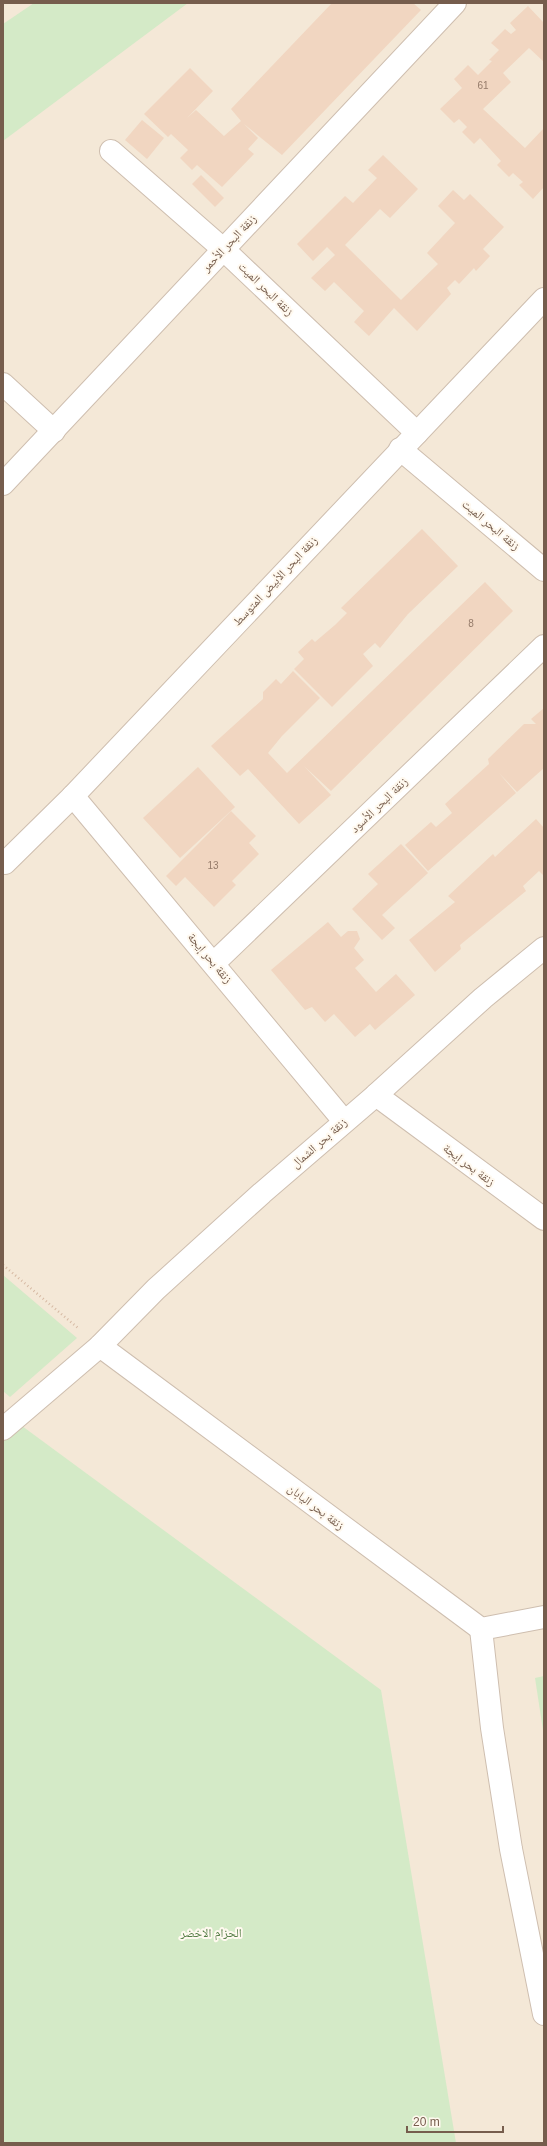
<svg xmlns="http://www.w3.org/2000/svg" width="547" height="2146" font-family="Helvetica,'Noto Naskh Arabic',sans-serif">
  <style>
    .residential { fill: #f4e8d7 }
    .green { fill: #d4eac7 }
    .building { fill: #f1d6c1 }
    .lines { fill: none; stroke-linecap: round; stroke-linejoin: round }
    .minor-casing { stroke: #cebeaf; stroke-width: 24 }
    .path { stroke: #d6b9a3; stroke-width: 2.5; stroke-dasharray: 1 3; stroke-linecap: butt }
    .minor { stroke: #fff; stroke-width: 22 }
    .labels { text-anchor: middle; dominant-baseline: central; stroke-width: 4; stroke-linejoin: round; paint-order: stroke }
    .number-label { font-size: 10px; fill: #957b6a }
    .street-label { font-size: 12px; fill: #765d4d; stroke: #fff9ef }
    .park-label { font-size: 12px; fill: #537c44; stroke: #fff9ef }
  </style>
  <rect width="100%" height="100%" fill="#fcf5e9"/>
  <!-- residential -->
  <rect class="residential" x="3" y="3" width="541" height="2140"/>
  <!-- green -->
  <g class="green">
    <path d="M34 3H188L3 141V24Z"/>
    <path d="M3 1275 77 1338 10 1397 3 1391Z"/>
    <path d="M3 1412 381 1690 456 2143H3Z"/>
    <path d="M544 1676V1737L535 1678Z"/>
  </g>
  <!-- building -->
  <g class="building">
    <path d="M332 3H413L421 10 282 155 244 124 258 138 248 149 254 154 222 187 197 165 192 170 180 158 188 150 171 134 168 137 144 114 190 68 213 91 187 118 196 110 224 136 241 121 231 109Z"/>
    <path d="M528 6 544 23V62L529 48 503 73 511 82 483 109 525 148 544 128V187L533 199 519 185 523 182 513 173 509 177 497 165 501 161 480 138 474 144 462 132 467 127 459 119 454 123 440 109 462 88 454 79 468 65 478 75 492 61 489 60 499 50 491 43 505 29 511 34 516 30 510 23Z"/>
    <path d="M142 120 164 138 147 159 125 140Z"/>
    <path d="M383 155 418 189 390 218 380 209 345 245 401 300 438 264 427 253 455 223 438 206 453 190 464 200 470 194 504 227 483 249 490 256 476 271 474 268 459 284 455 280 447 288 451 294 417 331 394 308 369 336 354 322 364 311 334 282 325 291 311 278 335 255 327 247 313 261 297 244 345 196 353 203 377 178 368 170Z"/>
    <path d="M201 175 224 198 215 207 192 184Z"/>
    <path d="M422 529 458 566 408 614 380 648 375 643 363 654 373 666 332 707 294 669 304 659 298 652 312 639 315 642 335 625 347 613 341 608Z"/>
    <path d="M485 582 513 611 331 791 304 766 331 795 299 824 248 769 240 776 211 746 263 699V692L276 679 281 684 293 671 320 698 282 736 268 753 287 773Z"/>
    <path d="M544 708V768L517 792 499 773 516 793 428 871 405 845 431 822 436 827 452 813 445 804 489 764 488 759 524 724H536L531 719Z"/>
    <path d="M198 767 235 807 180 858 143 818Z"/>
    <path d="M231 811 256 836 249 843 259 854 232 881 236 885 214 907 185 877 176 886 166 876Z"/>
    <path d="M536 819 544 828V876L539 871 523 886 526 891 460 945 461 949 435 972 409 940 455 902 448 896 493 854 495 857Z"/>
    <path d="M401 844 428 873 382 915 395 928 382 940 352 909 378 884 368 874Z"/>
    <path d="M328 922 341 937 348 931H357L360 939 354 948 364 960 355 968 376 992 396 974 415 995 375 1030 370 1024 355 1037 334 1014 325 1022 312 1007 305 1010 271 970Z"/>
  </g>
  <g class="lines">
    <defs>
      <g id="minor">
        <path d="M111 151 223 249 417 433"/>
        <path d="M3 384 54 431"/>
        <path d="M400 449 544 570"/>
        <path d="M3 484 455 3"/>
        <path d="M73 796 344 1121"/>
        <path d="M5 863 73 796 544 299"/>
        <path d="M214 963 544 646"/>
        <path d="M376 1095 544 1219"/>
        <path d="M100 1346 481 1629 544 1617"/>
        <path d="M3 1429 100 1346 156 1289 262 1193 376 1095 483 998 544 948"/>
        <path d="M481 1629 492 1728 511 1849 544 2014"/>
      </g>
    </defs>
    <!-- minor casing -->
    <use href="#minor" class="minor-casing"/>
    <!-- path -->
    <path class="path" d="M3 1265 78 1328"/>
    <!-- minor -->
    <use href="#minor" class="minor"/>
  </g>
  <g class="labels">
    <!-- number labels -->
    <g class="number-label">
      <text x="483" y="85">61</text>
      <text x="471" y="623">8</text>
      <text x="213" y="865">13</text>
    </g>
    <!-- street labels -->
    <g class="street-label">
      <text transform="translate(229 243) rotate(-47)">زنقة البحر الأحمر</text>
      <text transform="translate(266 289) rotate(44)">زنقة البحر الميت</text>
      <text transform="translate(491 525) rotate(40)">زنقة البحر الميت</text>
      <text transform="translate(275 581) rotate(-47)">زنقة البحر الأبيض المتوسط</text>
      <text transform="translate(379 805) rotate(-44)">زنقة البحر الأسود</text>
      <text transform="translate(210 958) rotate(50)">زنقة بحر إيجة</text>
      <text transform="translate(319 1143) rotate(-41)">زنقة بحر الشمال</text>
      <text transform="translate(469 1165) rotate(37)">زنقة بحر إيجة</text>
      <text transform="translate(316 1507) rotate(37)">زنقة بحر اليابان</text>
    </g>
    <!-- park labels -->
    <g class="park-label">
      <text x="211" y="1933">الحزام الاخضر</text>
    </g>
  </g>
  <!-- border -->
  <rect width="547" height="2146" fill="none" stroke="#765d4d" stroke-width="8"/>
  <!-- scale -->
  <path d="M407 2126v6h96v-6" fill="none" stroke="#765d4d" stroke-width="2"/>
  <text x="413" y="2126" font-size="12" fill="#765d4d" stroke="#fff9ef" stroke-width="3" paint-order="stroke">20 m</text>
</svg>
